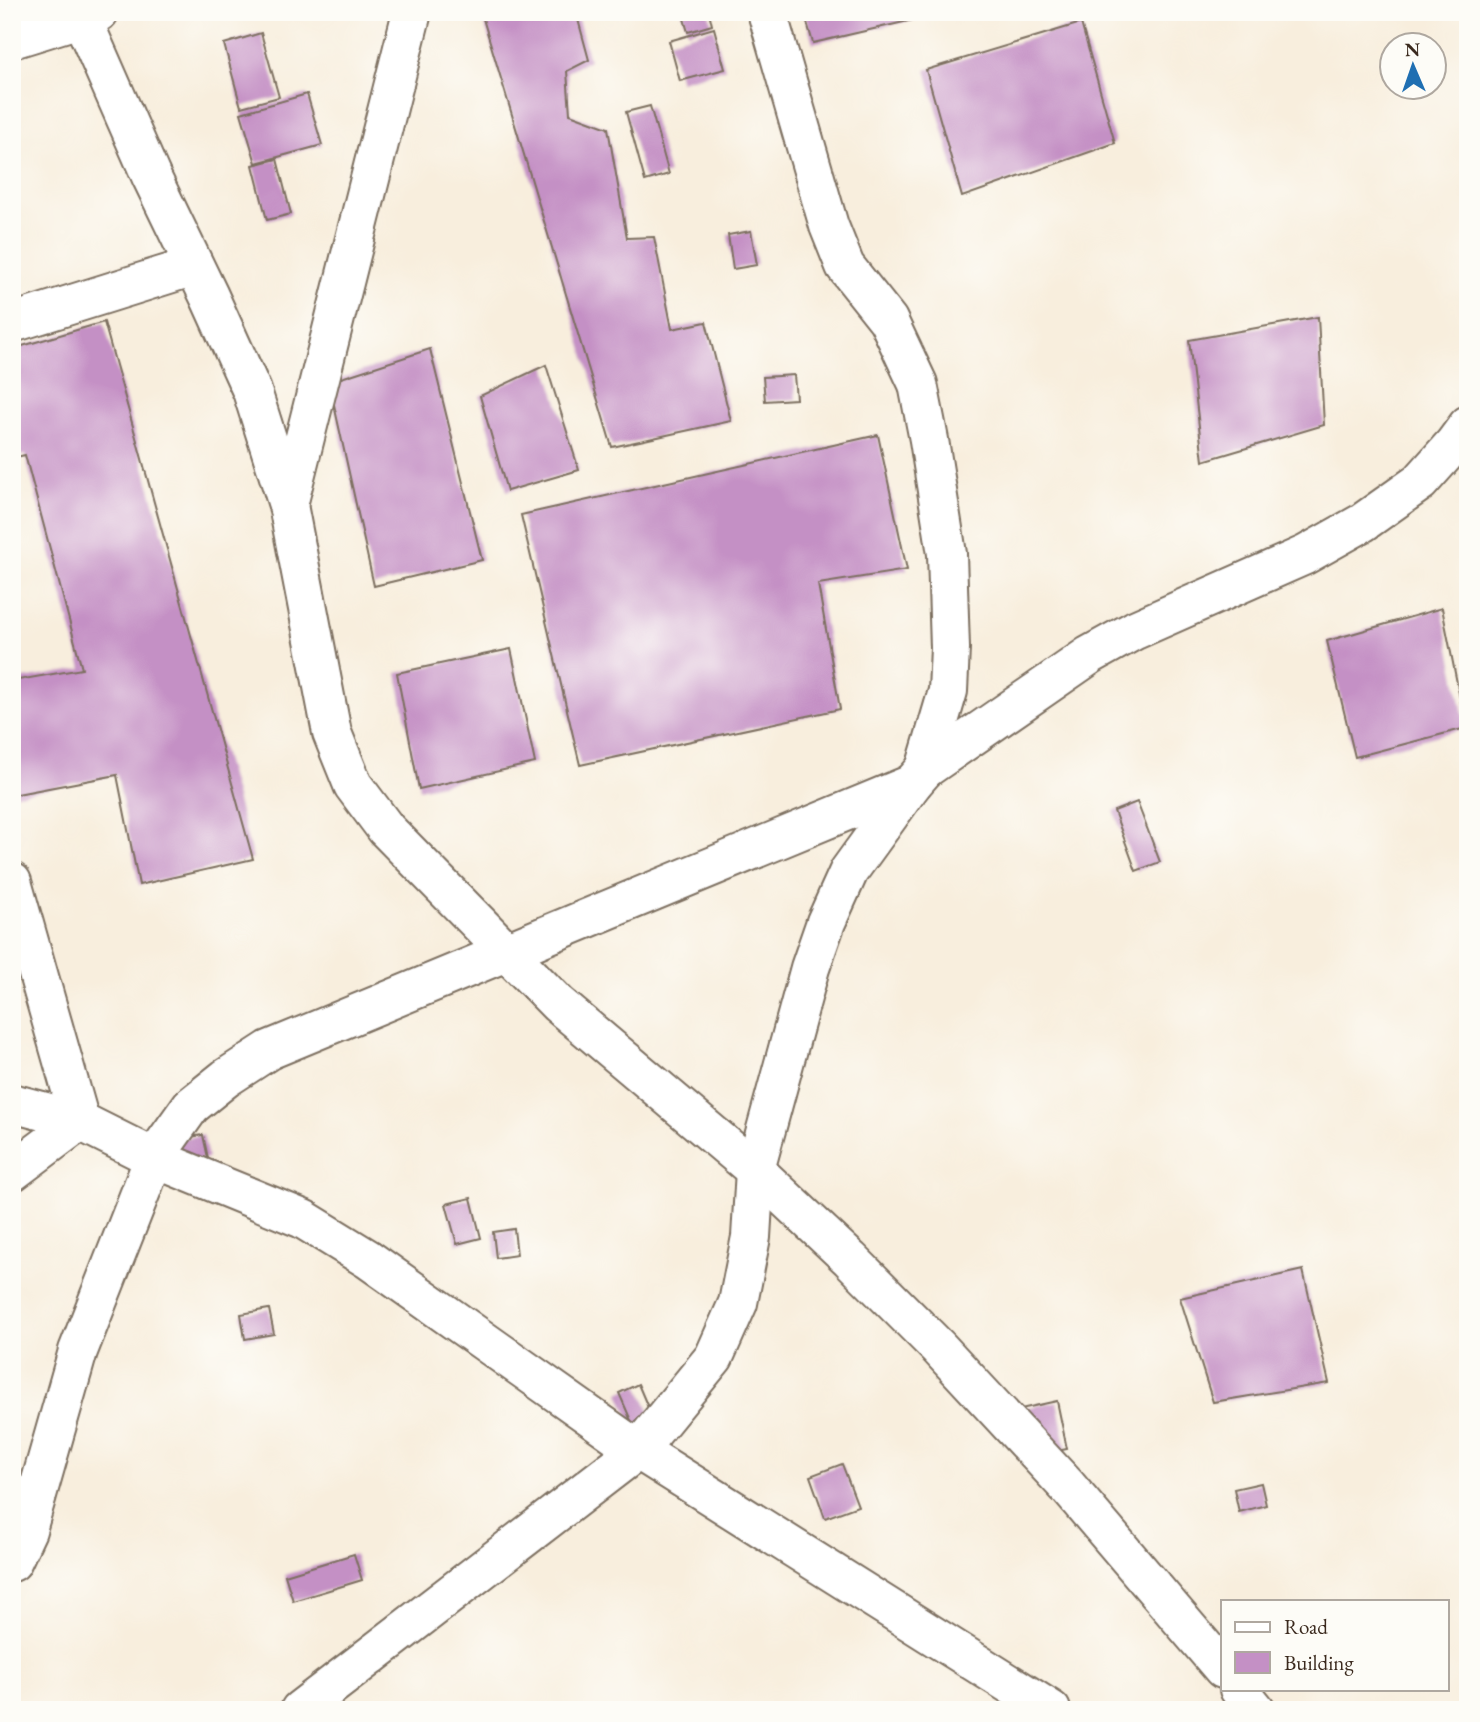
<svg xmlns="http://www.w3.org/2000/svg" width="1480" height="1722" font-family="'EB Garamond',serif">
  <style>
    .building { fill: #c490c5 }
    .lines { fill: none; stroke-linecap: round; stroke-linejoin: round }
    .street-casing { stroke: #7d6f61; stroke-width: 42 }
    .street { stroke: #fff; stroke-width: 38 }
  </style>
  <rect width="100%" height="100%" fill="#fdfcf7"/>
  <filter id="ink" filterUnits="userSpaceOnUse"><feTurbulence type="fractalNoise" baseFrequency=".0143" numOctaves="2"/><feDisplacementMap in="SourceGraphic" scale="14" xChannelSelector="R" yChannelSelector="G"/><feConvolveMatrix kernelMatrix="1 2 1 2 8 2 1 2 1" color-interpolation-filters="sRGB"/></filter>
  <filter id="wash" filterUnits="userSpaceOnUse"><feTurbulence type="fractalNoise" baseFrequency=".00686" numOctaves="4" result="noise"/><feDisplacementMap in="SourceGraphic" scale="28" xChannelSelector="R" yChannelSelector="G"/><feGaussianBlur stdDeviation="1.57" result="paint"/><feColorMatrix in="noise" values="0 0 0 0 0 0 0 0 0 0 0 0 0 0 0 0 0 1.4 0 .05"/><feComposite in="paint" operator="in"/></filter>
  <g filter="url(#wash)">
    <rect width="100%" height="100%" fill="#f8eedd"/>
    <g id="blocks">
      <!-- building -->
      <g class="building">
        <path d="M481 12H576L589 60 567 71 570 114 608 128 627 238 654 237 672 329 706 322 731 421 612 447Z"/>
        <path d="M682 12H709L712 25 688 32Z"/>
        <path d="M804 12H915L917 19 813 43Z"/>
        <path d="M1081 23 1115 143 962 197 926 70Z"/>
        <path d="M714 28 725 69 680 81 669 41Z"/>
        <path d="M261 33 279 97 241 107 224 44Z"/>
        <path d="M307 94 322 145 256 163 241 113Z"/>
        <path d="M650 106 669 174 645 181 626 112Z"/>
        <path d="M277 159 291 214 267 220 253 165Z"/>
        <path d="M751 231 757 265 733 269 728 235Z"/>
        <path d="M1318 317 1324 425 1203 461 1189 340Z"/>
        <path d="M104 322 253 859 139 885 117 775 12 795V681L82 669 25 455 12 458V349Z"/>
        <path d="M430 349 482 560 374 586 329 382Z"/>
        <path d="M546 365 579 470 507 491 480 396Z"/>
        <path d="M794 375 796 399 765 401 763 377Z"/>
        <path d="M878 435 907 570 818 584 840 709 580 765 521 515Z"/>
        <path d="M1442 608 1466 728 1355 757 1327 641Z"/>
        <path d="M511 649 535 763 419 789 397 673Z"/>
        <path d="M1137 802 1160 862 1136 871 1114 811Z"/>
        <path d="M203 1135 208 1158 182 1163 177 1139Z"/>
        <path d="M471 1198 481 1238 457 1244 446 1204Z"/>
        <path d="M514 1229 517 1255 496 1258 493 1232Z"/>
        <path d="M1303 1270 1329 1383 1213 1402 1180 1298Z"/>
        <path d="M269 1309 274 1334 245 1339 241 1314Z"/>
        <path d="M638 1384 658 1431 639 1439 619 1393Z"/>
        <path d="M1057 1401 1067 1449 1026 1457 1016 1410Z"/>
        <path d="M842 1464 858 1506 825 1518 810 1476Z"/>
        <path d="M1261 1483 1266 1505 1239 1512 1234 1489Z"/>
        <path d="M354 1554 362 1580 293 1601 285 1575Z"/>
      </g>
    </g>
  </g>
  <g filter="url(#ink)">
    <use href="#blocks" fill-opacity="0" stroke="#7d6f61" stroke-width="2"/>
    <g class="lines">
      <defs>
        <g id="street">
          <path d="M79 12 151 176 209 296 252 391 288 505 332 733 353 785 386 829 558 1004 755 1170 850 1259 938 1347 1068 1487 1223 1669"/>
          <path d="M767 12 829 226 845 266 888 320 918 384 929 440 947 554 950 648 948 691 925 769"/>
          <path d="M12 39 99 12"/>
          <path d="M12 323 194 266"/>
          <path d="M288 505 412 12"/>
          <path d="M12 882 80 1121"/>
          <path d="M12 1103 80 1121 154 1158 303 1219 368 1259 638 1450 1051 1710"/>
          <path d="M12 1172 80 1121"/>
          <path d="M12 1562 27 1530 78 1351 154 1158 191 1106 226 1078 269 1050 912 784"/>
          <path d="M1239 1689 1256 1710"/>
          <path d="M300 1710 638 1450 714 1357 738 1303 751 1237 755 1170 810 968 826 922 849 871 912 784 925 769 1090 655 1135 630 1305 555 1362 523 1420 482 1454 444 1468 425"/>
        </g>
      </defs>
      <!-- street casing -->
      <use href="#street" class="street-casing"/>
      <!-- street -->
      <use href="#street" class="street"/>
    </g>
  </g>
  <!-- margin -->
  <rect width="1480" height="1722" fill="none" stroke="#fdfcf7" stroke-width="42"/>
  <!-- legend -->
  <rect x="1221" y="1600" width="228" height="91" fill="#fdfcf7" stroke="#afa8a0" stroke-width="2"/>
  <rect x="1235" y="1622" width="35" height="10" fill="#ffffff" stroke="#afa8a0" stroke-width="2"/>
  <text x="1284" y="1634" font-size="21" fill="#3b2a1e">Road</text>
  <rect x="1235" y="1652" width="35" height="21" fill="#c490c5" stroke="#afa8a0" stroke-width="2"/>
  <text x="1284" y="1670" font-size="21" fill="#3b2a1e">Building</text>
  <!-- north arrow -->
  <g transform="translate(1413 66) rotate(358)"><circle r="33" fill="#fdfcf7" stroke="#afa8a0" stroke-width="2"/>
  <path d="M0-5L12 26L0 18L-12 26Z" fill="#1f6fb2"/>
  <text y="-10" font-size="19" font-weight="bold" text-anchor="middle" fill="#3b2a1e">N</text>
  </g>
</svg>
